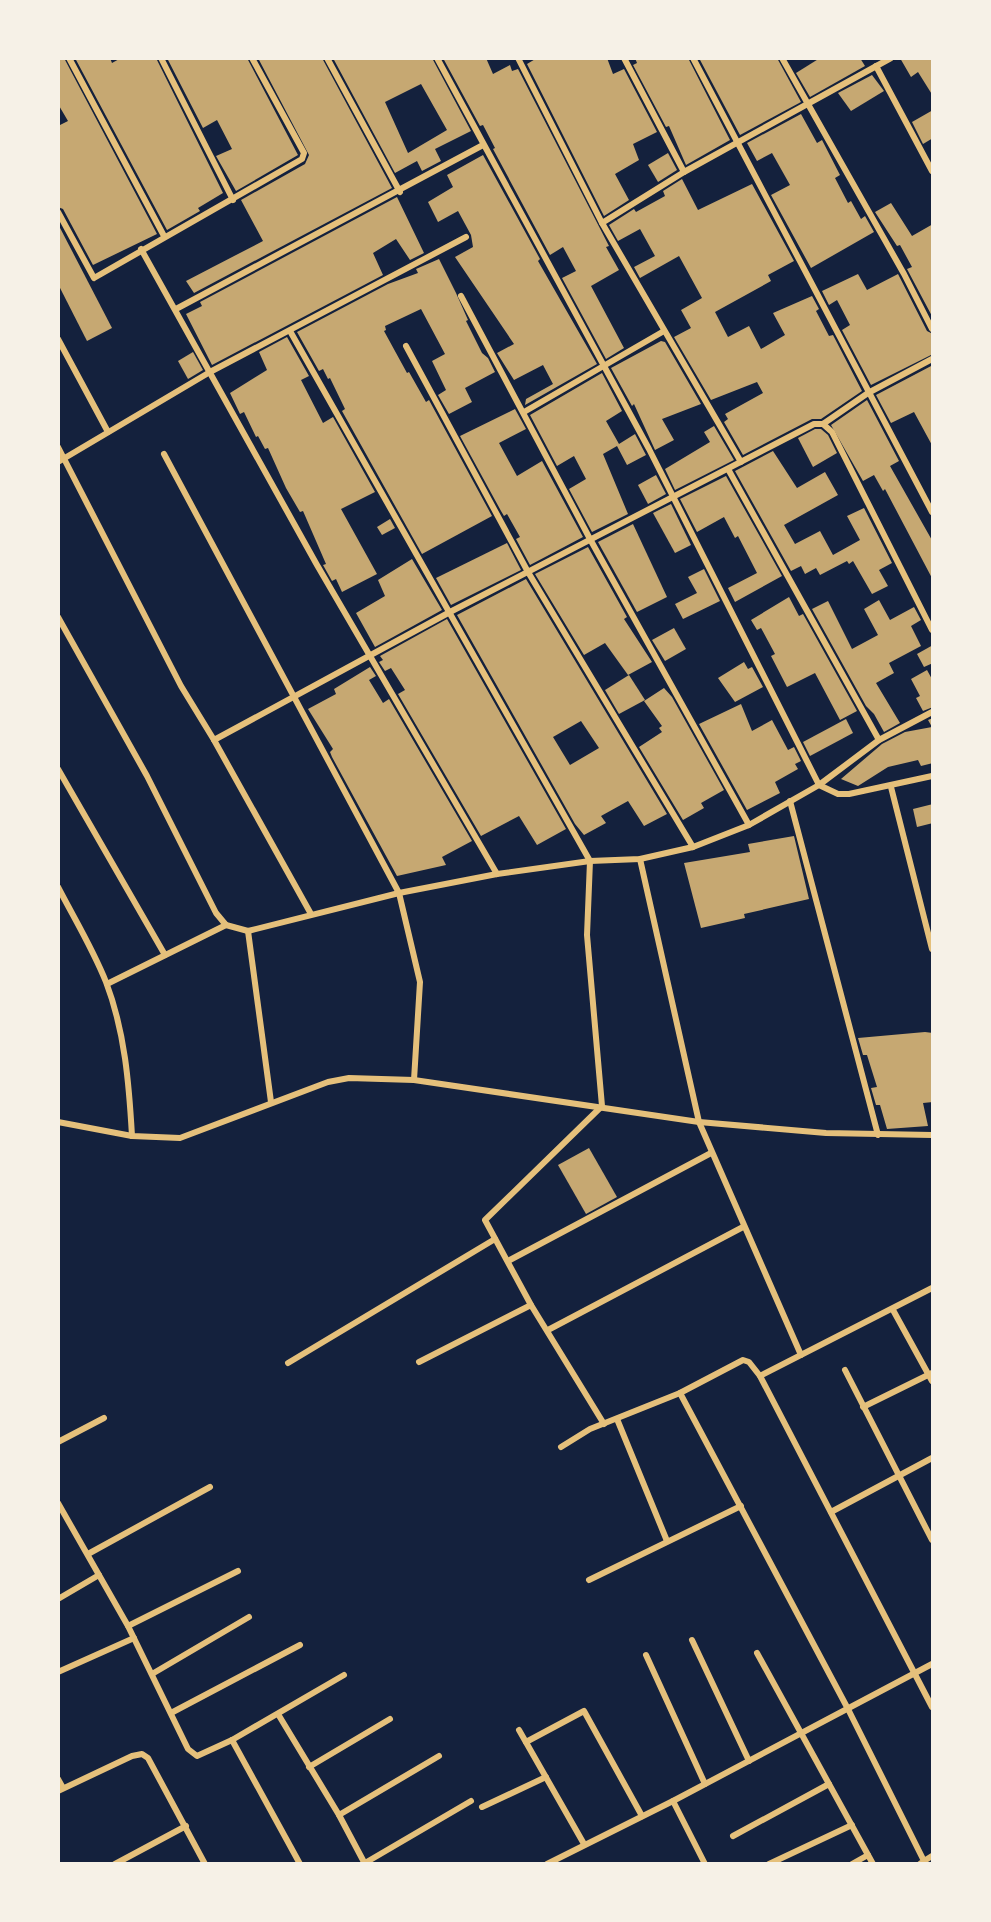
<svg xmlns="http://www.w3.org/2000/svg" width="991" height="1922" font-family="Barlow,sans-serif">
  <style>
    .building { fill: #c6a872; fill-rule: evenodd }
    .lines { fill: none; stroke-linecap: round; stroke-linejoin: round }
    .minor { stroke: #e5c07b; stroke-width: 6 }
  </style>
  <rect width="100%" height="100%" fill="#14213d"/>
  <!-- building -->
  <g class="building">
    <path d="M58 58H64L157 234 93 265 63 209 58 207V126L68 121 58 104Z"/>
    <path d="M75 58H110L112 63 121 58H156L223 193 198 208 200 211 167 230Z"/>
    <path d="M167 58H247L298 155 236 191 216 156 232 149 217 120 203 128Z"/>
    <path d="M258 58H322L392 188 194 293 186 281 263 241 241 200 305 164 309 155Z"/>
    <path d="M333 58H432L471 131 435 149 441 161 422 171 417 161 395 173ZM421 84 447 130 408 153 385 102Z"/>
    <path d="M443 58H486L493 74 510 65 512 71 518 69 609 246 606 247 619 270 591 286 624 348 606 359 562 278 576 271 563 247 550 255 493 149 495 148 483 125 480 126Z"/>
    <path d="M537 58H607L613 74 624 69 657 132 633 144 639 160 615 174 629 200 604 216 527 64Z"/>
    <path d="M635 58H688L730 140 686 165 669 126 666 127 633 65 637 63Z"/>
    <path d="M699 58H777L801 102 740 135Z"/>
    <path d="M820 58H860L865 66 810 97 796 73Z"/>
    <path d="M900 58H933V96L918 72 911 77Z"/>
    <path d="M872 75 884 91 851 111 838 93Z"/>
    <path d="M933 110V138L923 144 912 122Z"/>
    <path d="M801 114 817 143 822 140 840 175 835 178 848 203 851 201 861 219 865 216 874 232 811 268 771 195 790 185 772 153 757 161 747 143Z"/>
    <path d="M668 153 677 170 658 182 648 165Z"/>
    <path d="M483 155 540 259 538 261 597 364 525 405 526 399 553 384 543 365 514 380 497 353 514 344 455 257 473 247 471 235 458 211 438 222 428 202 453 187 447 175Z"/>
    <path d="M682 179 698 210 752 184 794 261 768 275 771 281 715 312 728 337 749 326 761 349 785 335 773 313 812 296 819 309 816 311 829 336 833 335 862 391 821 419H812L743 455 724 422 728 419 725 414 763 393 757 382 711 400 674 337 691 328 681 310 702 298 679 256 640 278 634 267 655 256 640 229 618 241 609 225 634 209 636 212 665 196 663 191Z"/>
    <path d="M397 197 424 253 410 260 396 239 373 253 383 275 212 365 186 314 202 306 200 302Z"/>
    <path d="M891 203 912 236 933 224V318L907 269 912 267 900 245 897 246 875 212Z"/>
    <path d="M58 224 112 328 87 341 58 284Z"/>
    <path d="M439 259 456 293 468 320 466 321 482 353 488 358 495 372 465 388 472 402 449 414 438 395 446 390 432 361 445 354 421 309 385 326 386 330 384 331 407 373 409 372 426 402 429 400 492 516 422 554 342 411 345 409 330 378 328 379 323 369 319 371 297 332 388 284 418 273 416 269Z"/>
    <path d="M858 274 867 290 898 274 927 331 933 334V354L871 385 842 330 850 325 837 300 829 305 822 291Z"/>
    <path d="M287 337 309 376 301 380 323 423 333 417 375 492 341 509 377 574 342 592 336 579 332 581 323 565 326 564 303 511 300 512 286 488 268 448 265 449 258 436 256 437 244 412 240 414 230 393 267 370 259 352Z"/>
    <path d="M661 341 665 342 701 404 662 419 674 440 655 450 634 404 632 406 611 368Z"/>
    <path d="M193 352 203 370 188 379 178 361Z"/>
    <path d="M933 365V447L914 412 891 423 876 395Z"/>
    <path d="M602 373 622 411 606 421 619 444 635 434 646 455 627 465 617 446 603 454 628 514 592 532 569 489 586 479 574 456 557 466 530 415Z"/>
    <path d="M867 400 899 461 890 466 933 542V580L885 489 883 491 874 475 863 481 831 425Z"/>
    <path d="M515 409 526 429 499 443 517 476 542 461 583 537 530 565 516 539 520 537 507 514 504 516 501 511 460 436Z"/>
    <path d="M714 426 734 460 675 490 665 469 710 442 704 432Z"/>
    <path d="M815 429H821L828 435 837 453 813 467 798 438Z"/>
    <path d="M773 451 797 488 825 472 838 495 784 525 795 544 820 531 833 555 860 540 847 516 864 508 892 563 879 570 888 586 872 594 853 561 849 564 847 561 820 575 816 568 805 574 801 566 791 571 735 471Z"/>
    <path d="M656 475 666 494 648 504 638 485Z"/>
    <path d="M726 476 782 576 735 602 728 588 757 573 738 536 735 538 724 517 697 532 680 499Z"/>
    <path d="M671 504 691 545 675 553 653 513Z"/>
    <path d="M390 519 395 528 382 535 377 527Z"/>
    <path d="M633 524 667 597 637 612 598 542Z"/>
    <path d="M507 543 521 570 451 605 436 578Z"/>
    <path d="M588 547 627 617 624 619 652 662 628 675 605 643 584 655 535 574Z"/>
    <path d="M412 559 442 610 375 647 356 613 385 596 378 580Z"/>
    <path d="M704 569 720 601 683 619 675 604 697 593 688 577Z"/>
    <path d="M526 579 667 814 644 826 628 801 601 816 606 823 584 835 575 824 457 615ZM581 721 599 748 570 765 553 737Z"/>
    <path d="M789 597 799 616 803 614 857 711 840 720 815 673 787 687 771 656 775 654 761 628 757 630 751 620Z"/>
    <path d="M879 600 890 620 914 607 921 620 911 626 921 646 889 663 894 673 876 683 900 723 884 732 874 714 866 706 812 609 828 601 852 649 878 635 864 609Z"/>
    <path d="M447 619 566 829 537 845 519 816 481 836 398 694 405 690 391 668 385 671 379 662 383 660 380 656Z"/>
    <path d="M674 628 686 649 665 661 652 640Z"/>
    <path d="M933 645V663L924 667 917 654Z"/>
    <path d="M744 662 748 669 752 667 763 687 735 702 718 678Z"/>
    <path d="M370 667 376 676 369 680 383 703 389 699 472 841 442 857 446 865 397 876 332 757 330 752 333 749 308 709 336 694 334 689Z"/>
    <path d="M927 670 933 681V707L923 711 916 698 920 696 911 679Z"/>
    <path d="M629 675 645 700 619 714 605 690Z"/>
    <path d="M664 688 672 697 724 790 701 803 704 808 683 820 639 747 662 732 659 728 662 726 644 701Z"/>
    <path d="M741 704 752 731 772 720 788 750 794 747 801 761 795 764 798 769 775 782 780 793 747 810 699 724Z"/>
    <path d="M933 718V763L921 766 918 760 888 767 858 786 841 779 882 744 905 732 932 727 928 720Z"/>
    <path d="M846 719 853 733 810 756 803 742Z"/>
    <path d="M933 804V823L917 827 913 809Z"/>
    <path d="M794 836 809 899 744 914 745 918 701 928 684 863 750 852 748 844Z"/>
    <path d="M925 1032 933 1033V1102L923 1103 928 1126 887 1129 880 1105H876L871 1088 877 1087 867 1055H863L858 1038Z"/>
    <path d="M589 1148 617 1197 586 1214 558 1165Z"/>
  </g>
  <g class="lines">
    <!-- minor -->
    <g class="minor">
      <path d="M69 58 164 236"/>
      <path d="M161 58 233 200"/>
      <path d="M327 58 400 192"/>
      <path d="M437 58 649 449 819 785 838 794H849L932 776"/>
      <path d="M518 58 602 223 741 462"/>
      <path d="M624 58 684 172"/>
      <path d="M693 58 932 512"/>
      <path d="M782 58 904 274 932 329"/>
      <path d="M876 66 932 171"/>
      <path d="M58 212 94 278 302 159 304 153 252 58"/>
      <path d="M602 223 684 172 891 58"/>
      <path d="M141 249 317 565 497 874"/>
      <path d="M461 296 590 539 749 825"/>
      <path d="M176 309 483 145"/>
      <path d="M290 331 590 861 587 935 602 1106 485 1220 531 1305 604 1424"/>
      <path d="M58 339 108 432"/>
      <path d="M406 346 528 572 693 847"/>
      <path d="M524 412 664 331"/>
      <path d="M823 424 832 432 932 630"/>
      <path d="M58 447 181 686 214 740 311 914"/>
      <path d="M164 454 399 893 420 982 414 1080"/>
      <path d="M58 462 210 372 466 237"/>
      <path d="M728 469 879 740"/>
      <path d="M58 617 147 776 216 913 226 925 248 931 399 893 497 874 590 861 640 859 693 847 749 825 819 785 879 740 932 712"/>
      <path d="M214 740 450 612 814 424H823L868 393 932 359"/>
      <path d="M58 769 165 955"/>
      <path d="M891 787 932 949"/>
      <path d="M790 801 878 1135"/>
      <path d="M640 859 699 1122 801 1355"/>
      <path d="M58 887C74 918 93 949 106 982 125 1032 129 1084 132 1136"/>
      <path d="M248 931 271 1102"/>
      <path d="M107 984 226 925"/>
      <path d="M58 1122 132 1136 180 1138 328 1082 349 1078 414 1080 699 1122 826 1133 932 1135"/>
      <path d="M508 1261 711 1153"/>
      <path d="M893 1310 932 1381"/>
      <path d="M548 1330 743 1227"/>
      <path d="M419 1362 531 1305"/>
      <path d="M288 1363 495 1239"/>
      <path d="M845 1370 932 1540"/>
      <path d="M760 1376 932 1288"/>
      <path d="M680 1393 848 1709 924 1861 920 1864"/>
      <path d="M863 1407 932 1373"/>
      <path d="M617 1419 667 1541"/>
      <path d="M58 1442 104 1418"/>
      <path d="M561 1447 590 1429 680 1393 743 1360 749 1362 760 1376 932 1707"/>
      <path d="M58 1503 128 1626 188 1749 197 1756 232 1740 344 1675"/>
      <path d="M831 1512 932 1458"/>
      <path d="M88 1554 210 1487"/>
      <path d="M589 1580 741 1506"/>
      <path d="M58 1599 99 1575"/>
      <path d="M128 1626 238 1571"/>
      <path d="M692 1640 749 1761"/>
      <path d="M757 1653 873 1864"/>
      <path d="M646 1655 705 1784"/>
      <path d="M58 1672 134 1638"/>
      <path d="M152 1674 249 1617"/>
      <path d="M171 1713 300 1645"/>
      <path d="M278 1714 339 1815 365 1864"/>
      <path d="M519 1730 584 1844"/>
      <path d="M232 1740 300 1864"/>
      <path d="M526 1742 584 1711 642 1816"/>
      <path d="M309 1767 390 1719"/>
      <path d="M58 1779 63 1788"/>
      <path d="M58 1791 132 1756 142 1754 148 1758 205 1864"/>
      <path d="M673 1801 705 1864"/>
      <path d="M482 1807 546 1777"/>
      <path d="M339 1815 439 1756"/>
      <path d="M733 1836 829 1784"/>
      <path d="M924 1861 932 1856"/>
      <path d="M365 1863 471 1801"/>
      <path d="M115 1864 186 1826"/>
      <path d="M547 1864 673 1801 932 1664"/>
      <path d="M769 1864 852 1825"/>
      <path d="M852 1864 868 1855"/>
    </g>
  </g>
  <!-- border -->
  <rect width="991" height="1922" fill="none" stroke="#f6f1e7" stroke-width="120"/>
</svg>
